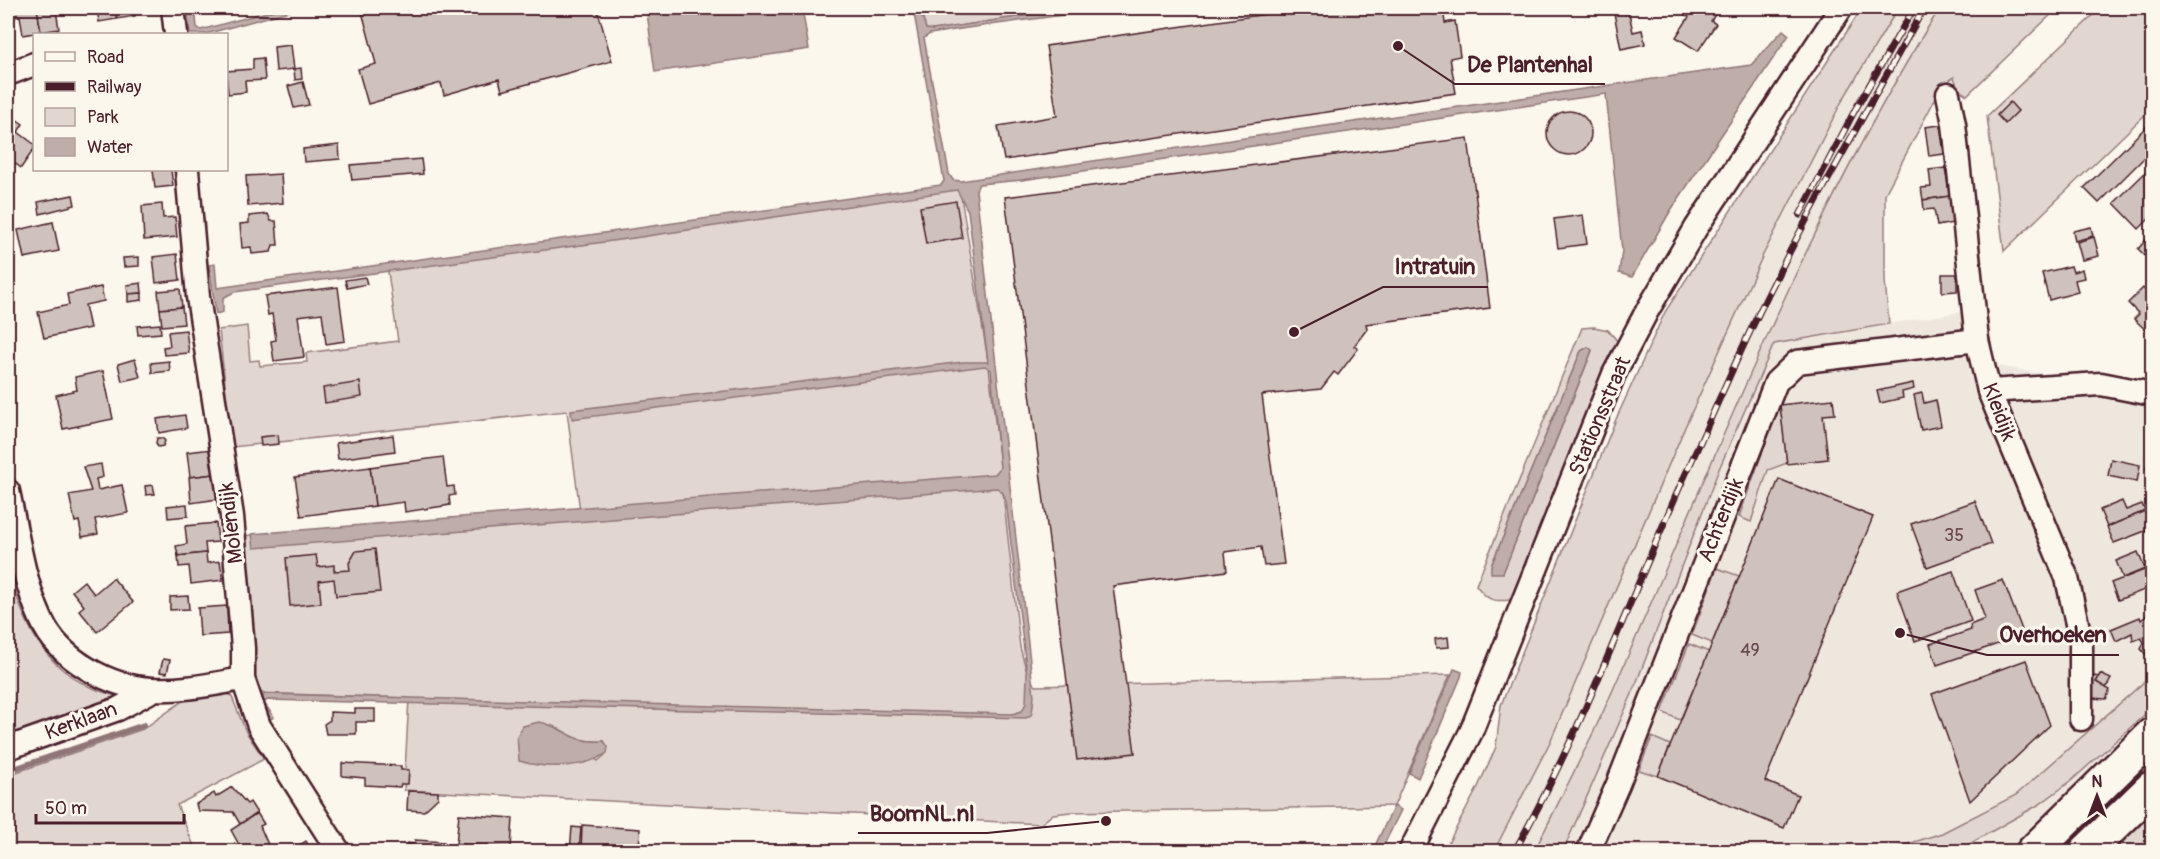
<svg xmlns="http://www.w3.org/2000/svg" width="2160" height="859" font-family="Pangolin,sans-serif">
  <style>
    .built { fill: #eee7de }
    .green { fill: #e2d7d0; stroke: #967b7e; stroke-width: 1.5; fill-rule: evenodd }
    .water { fill: #bfadaa; stroke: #907477; stroke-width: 1.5 }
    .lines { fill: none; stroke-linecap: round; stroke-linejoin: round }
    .stream { stroke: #907477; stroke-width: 6 }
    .building { fill: #cfc2bc; stroke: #4a1f2b; stroke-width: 1.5 }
    .street-casing { stroke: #4a1f2b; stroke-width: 27 }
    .primary-casing { stroke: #4a1f2b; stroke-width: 38 }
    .street { stroke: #fbf7ec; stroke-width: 22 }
    .primary { stroke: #fbf7ec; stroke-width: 33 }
    .rail-casing { stroke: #4a1f2b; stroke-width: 7 }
    .rail { stroke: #fbf7ec; stroke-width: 4.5; stroke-dasharray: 14; stroke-linecap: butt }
    .labels { text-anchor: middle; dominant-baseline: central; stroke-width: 6; stroke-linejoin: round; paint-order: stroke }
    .number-label { font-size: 18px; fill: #6b484f }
    .street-label { font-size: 21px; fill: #4a1f2b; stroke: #fbf7ec }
    .leader { fill: none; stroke: #4a1f2b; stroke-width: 2 }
    .callout-dot { fill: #4a1f2b; stroke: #fbf7ec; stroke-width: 2 }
    .callout-label { font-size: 22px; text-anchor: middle; font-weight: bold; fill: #4a1f2b; stroke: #fbf7ec; stroke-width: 6; stroke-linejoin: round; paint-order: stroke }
  </style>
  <rect width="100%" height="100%" fill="#fbf7ec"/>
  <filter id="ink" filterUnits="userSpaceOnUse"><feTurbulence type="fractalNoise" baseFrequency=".0167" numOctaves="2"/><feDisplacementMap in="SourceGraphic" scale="12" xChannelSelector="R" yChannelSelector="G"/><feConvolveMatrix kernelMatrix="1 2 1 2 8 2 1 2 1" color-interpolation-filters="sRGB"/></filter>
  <g filter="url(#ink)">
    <!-- built -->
    <g class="built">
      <path d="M1898 8H1940L1871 125 1812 239 1747 378 1602 714 1534 851 1494 852 1550 742 1710 368 1763 255 1842 101Z"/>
      <path d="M1973 310 1998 366 2152 394V851L1546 852 1774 343Z"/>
    </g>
    <!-- green -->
    <g class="green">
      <path d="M920 8H1076L933 30 926 29Z"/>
      <path d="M1862 8H1898L1842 101 1763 255 1685 427 1550 742 1494 851H1444L1477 789 1496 747 1501 705 1616 419 1665 312Z"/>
      <path d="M1940 8H2058L1967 95 1958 89 1954 77 1942 86 1885 194V281L1889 324 1774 344 1719 469 1632 694 1563 851 1534 852C1557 805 1581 759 1603 712 1710 475 1800 228 1940 8Z"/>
      <path d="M2101 8H2152V108L2004 251 1987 116Z"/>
      <path d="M959 184 989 367 1020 647 1028 677 1036 686 1450 675 1394 806 1071 812 1053 814 1041 824 404 790 409 698 256 693 240 536 580 511 567 411 232 447 219 330 247 326 250 361 259 360 260 366 307 362 306 353 398 341 387 265ZM539 722C567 727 571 744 604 741L605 755 598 761Z"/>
      <path d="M1594 327 1608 330 1619 343 1510 600C1492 602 1487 600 1476 585L1582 328ZM1588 347 1592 351 1503 573 1491 566 1581 351Z"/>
      <path d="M1780 404 1787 463 1768 470 1751 522 1739 517Z"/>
      <path d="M8 566C24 633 53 685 126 698L8 737Z"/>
      <path d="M1717 568 1739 576 1712 643 1692 635Z"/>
      <path d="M1689 644 1709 652 1680 720 1662 712Z"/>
      <path d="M2152 675V708L2071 781 2040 804 1957 851H1892L1896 848 1942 833 2016 795Z"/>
      <path d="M226 692 232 697 246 732 264 759 177 805 196 851H8V775L143 729 183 701Z"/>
      <path d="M1652 737 1670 745 1658 776 1639 770Z"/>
      <path d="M2152 761V775L2072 851 2058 852Z"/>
      <path d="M2152 806V851L2109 852Z"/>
    </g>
    <!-- water -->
    <g class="water">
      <path d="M187 8H195L197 27 201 30 281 8H300L206 34H190Z"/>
      <path d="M680 8H802L809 49 655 72 647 13Z"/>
      <path d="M913 8H920L926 29 933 30 1076 8H1116L967 28 930 34 924 38 949 174 953 180 961 181 1284 132 1751 65 1783 30 1789 35 1671 210 1632 277 1619 273 1622 251 1606 94 1022 180 979 184 976 190 1034 696 1032 714 1026 718 267 700 264 703 274 717 269 720 259 699 265 694 1012 714 1022 711 1026 703 1027 675 1006 502 1003 493 997 488 254 548 252 534 995 474 1000 468 991 370 985 366 572 419 571 410 963 362H988L968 211 957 190 634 238 234 292 223 298V312L216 314 209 265 215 264 217 288 941 185 944 181Z"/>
      <path d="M1588 347 1592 350 1503 573H1491V566L1581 351Z"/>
      <path d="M1454 669 1462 672 1461 677 1418 778 1409 773Z"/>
      <path d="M539 722C567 727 568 744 604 741L608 747 607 753C584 769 546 769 519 761L517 736 523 726Z"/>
      <path d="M1394 806 1401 810 1381 851 1373 850Z"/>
    </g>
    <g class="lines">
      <!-- stream -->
      <path class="stream" d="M8 771 144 725"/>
    </g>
    <!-- building -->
    <g class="building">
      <path d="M8 8H37L41 32 23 35 20 16 9 18Z"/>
      <path d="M37 8H64L56 10 59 29 41 32Z"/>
      <path d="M97 8H115L117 19 99 22Z"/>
      <path d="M115 8H133L135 16 117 19Z"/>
      <path d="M361 8H597L612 61 502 91 499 79 444 95 441 83 368 104 358 69 376 64Z"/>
      <path d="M1308 8H1443L1445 23 1455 21 1460 56 1450 58 1456 93 1004 160 998 126 1057 116 1046 46Z"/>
      <path d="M1613 8H1628L1633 32 1642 30 1645 44 1621 49Z"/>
      <path d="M1688 8H1719L1711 21 1716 24 1698 51 1676 37 1689 17 1684 14Z"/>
      <path d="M291 45 294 69 301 68 302 79 295 80 294 69 276 71 274 47Z"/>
      <path d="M263 58 265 80 245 81 246 92 228 94 226 71 253 69V59Z"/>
      <path d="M303 82 309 105 294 108 288 86Z"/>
      <path d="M2010 102 2018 111 2005 124 1997 115Z"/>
      <circle cx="1569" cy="133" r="22"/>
      <path d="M13 117 23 124 18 132 34 144V149L21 168 8 158V126Z"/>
      <path d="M2152 121V150L2099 203 2084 188Z"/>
      <path d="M1940 125 1944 154 1929 156 1925 127Z"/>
      <path d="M1468 138 1490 308 1366 324 1367 329 1354 346 1358 349 1338 375 1334 372 1321 389 1262 395 1284 564 1264 566 1261 547 1225 552 1227 571 1113 586 1135 753 1077 760 1005 197Z"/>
      <path d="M339 145 340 159 304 162 303 149Z"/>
      <path d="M421 159 423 174 352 180 350 165Z"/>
      <path d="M2152 166V216L2139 229 2114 203Z"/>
      <path d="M1945 168 1950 196 1923 200 1921 188 1931 187 1929 170Z"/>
      <path d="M153 170H171L173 186 155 188Z"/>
      <path d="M281 174 283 203 248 206 246 176Z"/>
      <path d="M73 195 75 205 40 214 38 202Z"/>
      <path d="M1950 196 1953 223 1937 226 1934 209 1924 210 1923 200Z"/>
      <path d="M956 201 962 238 926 244 920 207Z"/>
      <path d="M162 204 163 218 175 217 177 237 144 240 142 206Z"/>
      <path d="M268 214 271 221H276L278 245H273L271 252 252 254 251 247 242 248 240 224 249 223V216Z"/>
      <path d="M1583 215 1587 244 1558 248 1554 219Z"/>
      <path d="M53 222 59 251 24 258 18 230Z"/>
      <path d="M2091 227 2093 236 2075 241 2073 231Z"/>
      <path d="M2152 233V262L2138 249Z"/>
      <path d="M2094 237 2099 256 2082 260 2077 242Z"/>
      <path d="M177 254 180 280 156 283 153 257Z"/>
      <path d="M139 257V266L124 267 123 258Z"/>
      <path d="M2071 266 2073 272 2082 269 2084 278 2075 280 2078 292 2049 300 2042 273Z"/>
      <path d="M1942 274H1957V291L1942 292Z"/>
      <path d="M365 277 367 284 347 288 345 280Z"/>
      <path d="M141 283 142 293 128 294 127 285Z"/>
      <path d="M101 287 104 301 85 305 90 328 44 338 38 312 69 305 67 294Z"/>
      <path d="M338 287 345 341 326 344 322 313 298 316 304 357 274 361 271 341 276 340 272 314 268 315 265 296Z"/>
      <path d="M2143 288 2152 297V336L2134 319 2139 314 2128 303Z"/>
      <path d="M180 289 182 307 160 309 158 291Z"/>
      <path d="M142 293V300L128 302V294Z"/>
      <path d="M182 307 184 324 162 326 160 309Z"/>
      <path d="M160 324 161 333 138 335 137 326Z"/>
      <path d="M186 330 189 353 164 355 163 347 170 346 168 332Z"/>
      <path d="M135 359 140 377 122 381 118 364Z"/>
      <path d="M169 361 170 371 152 373 151 363Z"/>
      <path d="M103 371 113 419 63 429 56 395 77 390 75 377Z"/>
      <path d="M360 382 362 397 325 403 323 388Z"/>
      <path d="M1913 383 1914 389 1902 392 1903 398 1880 403 1877 391Z"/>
      <path d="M1922 393 1924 403 1936 400 1941 426 1921 430 1914 395Z"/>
      <path d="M1833 399 1835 414 1823 415 1828 459 1787 464 1780 405Z"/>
      <path d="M185 415 187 428 159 433 157 419Z"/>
      <path d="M278 435 279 444 261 446 260 437Z"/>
      <path d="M393 435 395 451 338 459 336 443Z"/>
      <path d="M157 438H162L165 441 163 446 158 447 156 443Z"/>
      <path d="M212 449 215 474 190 477 187 452Z"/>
      <path d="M2150 451H2152V471L2146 469Z"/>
      <path d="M443 457 447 487 454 486 455 495 449 496 450 505 405 512 404 502 375 506 370 467Z"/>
      <path d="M2111 459 2140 465 2137 482 2108 476Z"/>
      <path d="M101 464 103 477 96 479 98 490 122 485 128 513 95 519 98 534 82 537 79 521 75 522 69 495 91 491 83 467Z"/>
      <path d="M370 467 375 506 301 516 295 477Z"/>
      <path d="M215 474 218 499 191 503 189 477Z"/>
      <path d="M1779 479 1873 517 1765 781 1798 795 1784 828 1658 776Z"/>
      <path d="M153 485 155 494 146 495 145 486Z"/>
      <path d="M1975 501 1991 544 1927 567 1911 524Z"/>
      <path d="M2122 501 2126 510 2142 504 2145 511 2107 527 2100 510Z"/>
      <path d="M187 504 188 516 168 518 167 506Z"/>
      <path d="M2145 511 2151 525 2145 531 2114 543 2107 527Z"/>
      <path d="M216 523 218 542 205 543 206 553 178 556 176 546 187 544 185 526Z"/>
      <path d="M375 549 380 592 336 596 334 579 319 581 321 603 290 606 286 558 316 555 318 567 334 565V571L350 570 349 563 356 551Z"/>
      <path d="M2138 552 2145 569 2123 578 2116 561Z"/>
      <path d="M206 553 207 563 220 561 223 580 191 584 189 566 179 567 178 556Z"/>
      <path d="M2152 567V587L2118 600 2111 583Z"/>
      <path d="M1953 571 1971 621 1915 641 1897 591Z"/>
      <path d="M113 578 133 602 97 632 79 610 84 606 72 591 84 581 94 594Z"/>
      <path d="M2003 580 2024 635 1937 665 1930 644 1971 630 1970 625 1985 619 1975 590Z"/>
      <path d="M188 596 189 609 170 610V597Z"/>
      <path d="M227 606 228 634 200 636 198 608Z"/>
      <path d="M2150 613 2152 616V655L2149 658 2141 649 2144 642 2141 638 2133 641 2132 633 2116 641 2111 629 2140 617 2141 620Z"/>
      <path d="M1448 637 1449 647 1436 648 1435 639Z"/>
      <path d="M163 659 170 660 167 673 160 672Z"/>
      <path d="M2026 660 2050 725 1970 801 1932 694Z"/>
      <path d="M2100 674 2111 679 2106 688 2096 682Z"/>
      <path d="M2094 676 2099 677 2096 682 2110 690 2106 699 2091 698 2092 681Z"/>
      <path d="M355 709H375V722H356V734H326L324 724 330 720V712L355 713Z"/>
      <path d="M342 763 401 766V770H409L408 784H401L400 787 365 785V778L342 776Z"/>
      <path d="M232 787 247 804 250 802 257 813 240 824 233 812 198 811 196 804 214 793 216 797Z"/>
      <path d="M408 791 438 792V798L424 811 407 810Z"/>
      <path d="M257 813 264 824 260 826 269 847 262 852H243L231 830Z"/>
      <path d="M459 814 513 818 511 848 456 844Z"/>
      <path d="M582 825 640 829 639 852H581Z"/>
      <path d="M572 827 581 828 579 852H570Z"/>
      <path d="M415 840 444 842V852H407V843L415 844Z"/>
      <path d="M306 841 312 852H289Z"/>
    </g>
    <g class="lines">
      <defs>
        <g id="street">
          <path d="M173 8 176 34"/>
          <path d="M8 74 34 64"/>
          <path d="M1948 94 1954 124 1977 340 1989 391 2067 578 2081 642V719"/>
          <path d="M187 170 198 297 232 516 243 648V679L259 726 339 852"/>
          <path d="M1989 391 2101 384 2152 394"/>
          <path d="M8 491C17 533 23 580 41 619 59 660 110 687 152 689 182 691 213 684 243 679"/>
          <path d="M8 748 118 709 153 690"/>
          <path d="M1410 852 1471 732 1614 374 1647 311 1696 228 1841 8"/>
          <path d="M1588 852 1618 784 1776 382 1797 362 1977 340"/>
        </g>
        <g id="primary">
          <path d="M2033 852 2152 735"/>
          <path d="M2086 852 2152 788"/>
        </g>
      </defs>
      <!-- street casing -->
      <use href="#street" class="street-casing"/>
      <!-- primary casing -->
      <use href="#primary" class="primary-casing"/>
      <!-- street -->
      <use href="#street" class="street"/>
      <!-- primary -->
      <use href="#primary" class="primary"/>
      <defs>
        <g id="rail">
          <path d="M1800 215 1855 110 1914 8"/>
          <path d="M1514 852C1581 734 1627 605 1682 482 1707 428 1730 373 1756 319 1807 213 1867 110 1924 8"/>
        </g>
      </defs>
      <!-- rail casing -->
      <use href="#rail" class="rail-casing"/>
      <!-- rail -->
      <use href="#rail" class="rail"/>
    </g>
  </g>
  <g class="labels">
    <!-- number labels -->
    <g class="number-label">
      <text x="1954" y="535">35</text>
      <text x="1750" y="650">49</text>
    </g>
    <!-- street labels -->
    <g class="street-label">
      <text transform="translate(1999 412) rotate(69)">Kleidijk</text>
      <text transform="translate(1600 416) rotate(-67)">Stationsstraat</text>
      <text transform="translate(1721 520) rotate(-68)">Achterdijk</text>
      <text transform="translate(231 523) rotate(-97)">Molendijk</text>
      <text transform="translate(81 721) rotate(-20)">Kerklaan</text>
    </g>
  </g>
  <!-- callouts -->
  <path class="leader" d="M1398 46L1455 84H1605M1294 332L1383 287H1488M1900 633L1987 655H2119M1106 821L987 833H858"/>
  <g class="callout-dot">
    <circle cx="1398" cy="46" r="6"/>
    <circle cx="1294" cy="332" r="6"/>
    <circle cx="1900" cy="633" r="6"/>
    <circle cx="1106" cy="821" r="6"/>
  </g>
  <g class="callout-label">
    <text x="1530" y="72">De Plantenhal</text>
    <text x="1435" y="274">Intratuin</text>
    <text x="2053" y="642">Overhoeken</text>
    <text x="922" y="821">BoomNL.nl</text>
  </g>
  <!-- margin -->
  <rect width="2160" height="859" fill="none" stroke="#fbf7ec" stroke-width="30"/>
  <rect x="15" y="15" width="2130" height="829" fill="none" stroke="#4a1f2b" stroke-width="2" filter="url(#ink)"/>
  <!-- legend -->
  <rect x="33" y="33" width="195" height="138" fill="#fbf7ec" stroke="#b4a19f" stroke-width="1.5"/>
  <rect x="45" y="52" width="30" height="9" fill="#fbf7ec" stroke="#b4a19f" stroke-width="1.5"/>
  <text x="87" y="63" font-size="18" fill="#4a1f2b">Road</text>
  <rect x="45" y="82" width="30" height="9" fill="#4a1f2b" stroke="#b4a19f" stroke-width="1.5"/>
  <text x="87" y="93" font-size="18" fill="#4a1f2b">Railway</text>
  <rect x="45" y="108" width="30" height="18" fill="#e2d7d0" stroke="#b4a19f" stroke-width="1.5"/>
  <text x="87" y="123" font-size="18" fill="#4a1f2b">Park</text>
  <rect x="45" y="138" width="30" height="18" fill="#bfadaa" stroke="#b4a19f" stroke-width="1.5"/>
  <text x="87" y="153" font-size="18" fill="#4a1f2b">Water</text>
  <!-- north arrow -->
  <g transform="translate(2097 796)" stroke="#fbf7ec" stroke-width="4.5" paint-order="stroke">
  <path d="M0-4.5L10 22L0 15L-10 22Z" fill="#4a1f2b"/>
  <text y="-9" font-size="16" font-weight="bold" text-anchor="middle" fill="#4a1f2b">N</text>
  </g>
  <!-- scale -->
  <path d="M36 814v9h148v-9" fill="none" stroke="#4a1f2b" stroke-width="3"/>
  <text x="45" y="814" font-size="18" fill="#4a1f2b" stroke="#fbf7ec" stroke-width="4.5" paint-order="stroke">50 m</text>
</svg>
